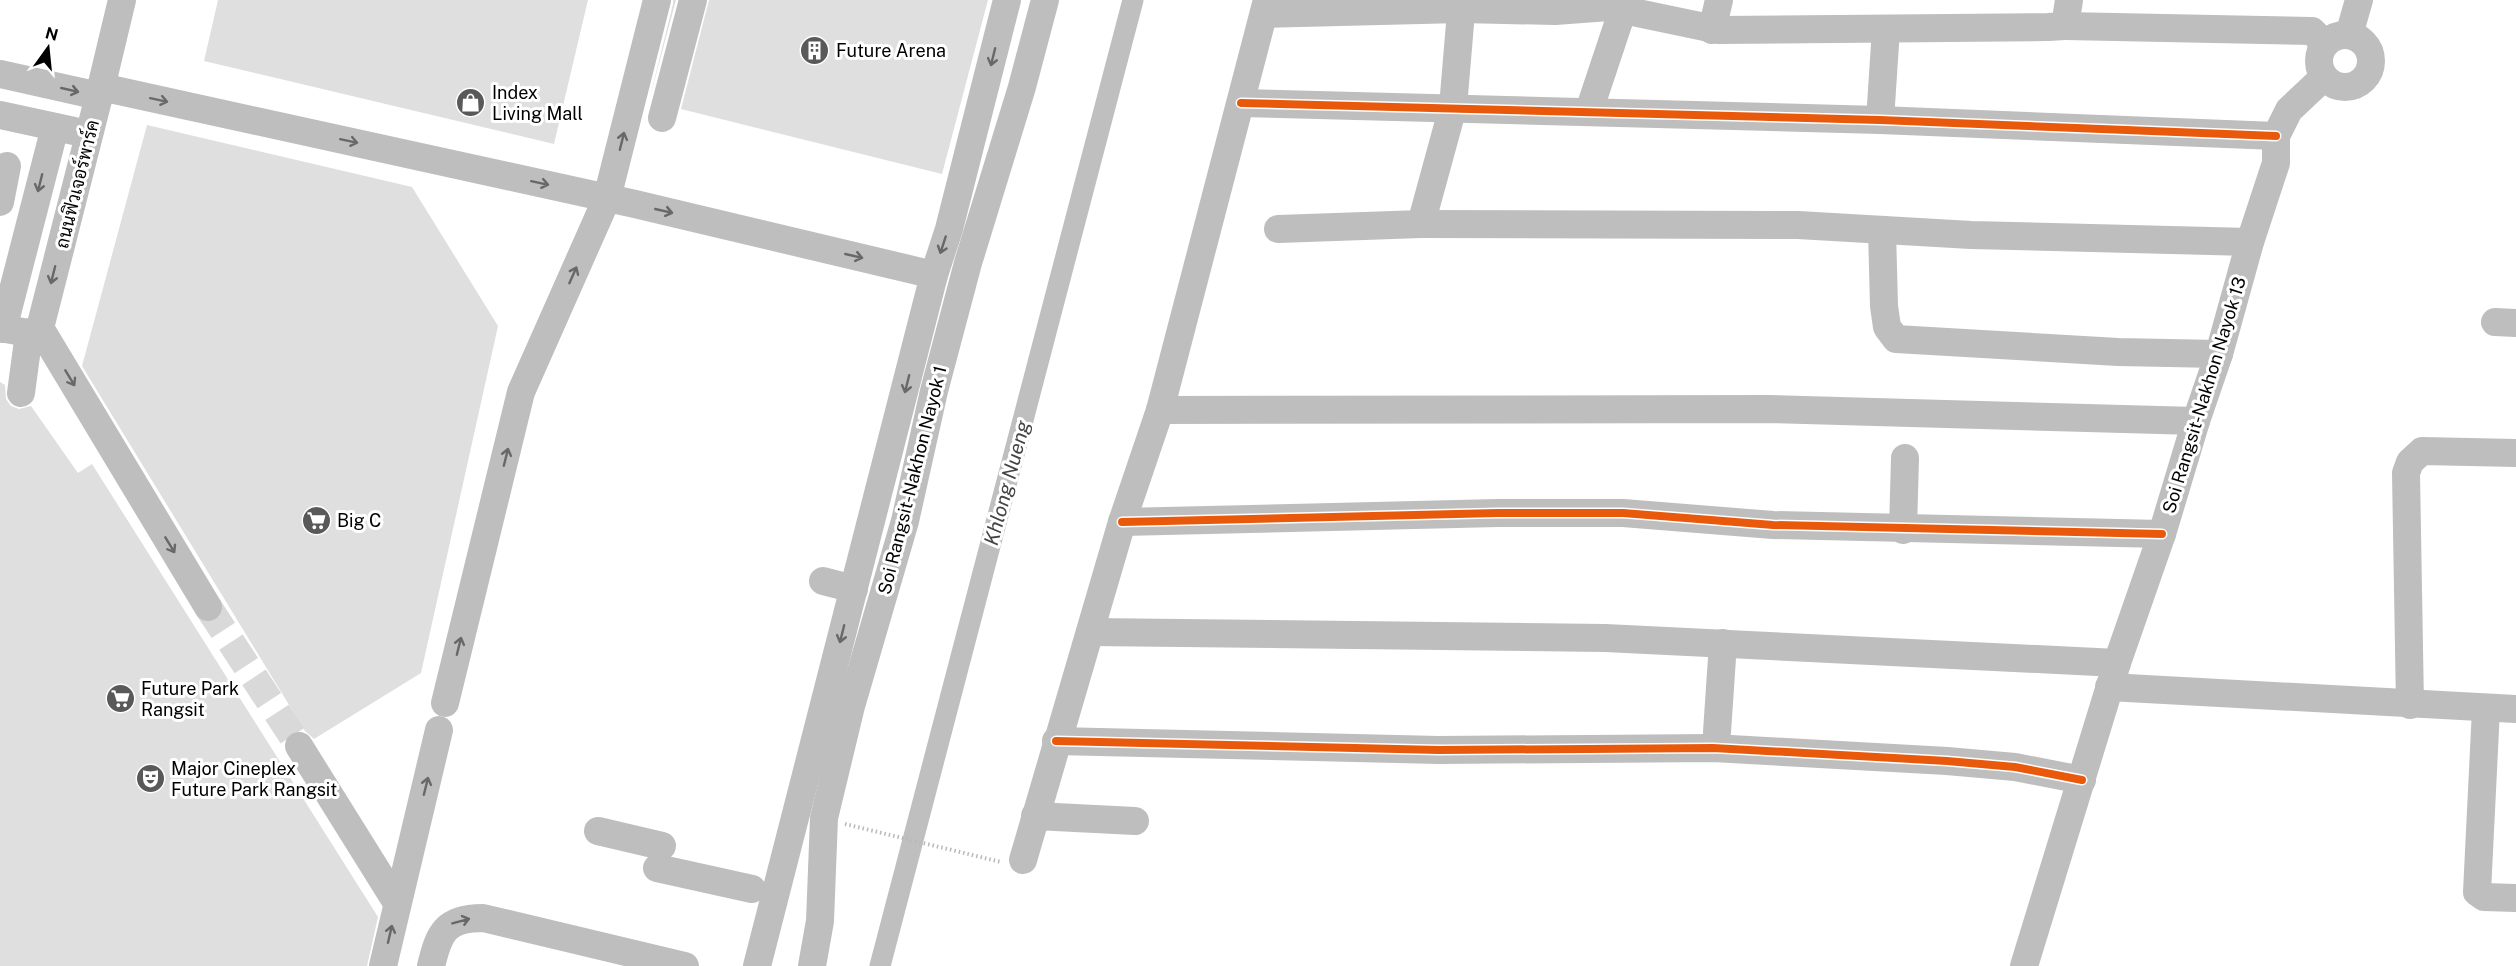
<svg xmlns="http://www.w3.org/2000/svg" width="2516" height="966" font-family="'Public Sans',Sarabun,sans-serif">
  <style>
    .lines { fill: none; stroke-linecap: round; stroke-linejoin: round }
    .canal { stroke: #bfbfbf; stroke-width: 21 }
    .building { fill: #dfdfdf }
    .minor-tunnel { stroke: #d9d9d9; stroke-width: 28; stroke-dasharray: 28 14; stroke-linecap: butt }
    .path { stroke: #b9b9b9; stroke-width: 4; stroke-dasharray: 1.5 3; stroke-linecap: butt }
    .minor { stroke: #bebebe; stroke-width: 28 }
    .cycleway-casing { stroke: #fff; stroke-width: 11 }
    .cycleway { stroke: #e8590c; stroke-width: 8 }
    .oneway { stroke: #686868 }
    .labels { text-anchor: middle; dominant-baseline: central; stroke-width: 6; stroke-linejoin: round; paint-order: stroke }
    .poi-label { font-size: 18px; fill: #000; stroke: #fff; text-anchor: start }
    .street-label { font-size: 18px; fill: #000; stroke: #fff }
    .water-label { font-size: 20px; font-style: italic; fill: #444; stroke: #fff }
  </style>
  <rect width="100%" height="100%" fill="#fff"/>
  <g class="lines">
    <!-- canal -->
    <path class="canal" d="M880 966 1133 0"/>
  </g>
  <!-- building -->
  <g class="building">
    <path d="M218 0H588L554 144 204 61Z"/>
    <path d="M673 0H676L649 101 673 4Z"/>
    <path d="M709 0H988L942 174 681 109Z"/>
    <path d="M147 125 412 187 498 326 421 673 314 739 305 731 82 366Z"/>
    <path d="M0 382 5 385 6 399 11 406 19 409 31 406 78 473 92 464 378 917 367 966H0Z"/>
  </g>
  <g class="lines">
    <!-- minor-tunnel -->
    <path class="minor-tunnel" d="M208 607 299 746"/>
    <!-- path -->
    <path class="path" d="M845 824 1001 862"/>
    <!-- minor -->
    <g class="minor">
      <path d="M1264 14 1461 9 1555 11 1609 7 1719 30 2048 27 2065 26 2069 0"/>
      <path d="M2065 26 2312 31 2325 44"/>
      <path d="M1712 30 1719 0"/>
      <circle cx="2345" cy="61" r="26"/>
      <path d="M2349 35 2359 0"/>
      <path d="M0 74 99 96"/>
      <path d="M101 87 635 204 934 275 757 966"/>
      <path d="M1241 103 1880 120 2276 136"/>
      <path d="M1589 111 1626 0"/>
      <path d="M0 115 74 131"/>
      <path d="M662 118 693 0"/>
      <path d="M1880 120 1886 29"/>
      <path d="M0 202 7 166"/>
      <path d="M1421 224 1798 225 1971 235 2250 242"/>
      <path d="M1278 229 1421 224 1453 107 1462 0"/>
      <path d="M1882 230 1884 306 1887 327 1896 339 2118 352 2219 354"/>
      <path d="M934 275 949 229 1007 0"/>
      <path d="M2495 322 2516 323"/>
      <path d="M0 328 29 333 40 328 99 96 122 0"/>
      <path d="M40 328 208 607"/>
      <path d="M3 329 55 127"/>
      <path d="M21 393 29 333"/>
      <path d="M1160 410 1768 409 2196 421"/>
      <path d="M1122 522 1498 513H1623L1773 525 2162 534"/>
      <path d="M1903 530 1905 458"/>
      <path d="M823 581 854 589"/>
      <path d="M1090 632 1605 638 2117 663"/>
      <path d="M2109 687 2516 709"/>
      <path d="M445 703 521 392 607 198 657 0"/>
      <path d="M2410 705 2406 473 2410 462 2422 451 2516 453"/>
      <path d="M2486 709 2477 892 2484 897 2516 898"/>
      <path d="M1717 732 1723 643"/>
      <path d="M1056 741 1439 750 1713 748 1947 761 2015 767 2082 780"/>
      <path d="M299 746 397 903"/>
      <path d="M1035 816 1135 821"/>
      <path d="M598 831 662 846"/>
      <path d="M1023 860 1122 522 1160 410 1267 0"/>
      <path d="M657 868 752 889"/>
      <path d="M383 966 439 730"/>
      <path d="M431 966C439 933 445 918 483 918L685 966"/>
      <path d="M812 966 820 921 824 818 851 706 905 521 934 391 968 263 1022 87 1045 0"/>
      <path d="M2024 966 2117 663 2162 534 2196 421 2219 354 2250 242 2276 163V136L2289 110 2324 77"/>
    </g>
    <defs>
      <g id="cycleway">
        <path d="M1241 103 1880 120 2276 136"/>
        <path d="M1122 522 1498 513H1623L1773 525 2162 534"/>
        <path d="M1056 741 1439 750 1713 748 1947 761 2015 767 2082 780"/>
      </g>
    </defs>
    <!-- cycleway casing -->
    <use href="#cycleway" class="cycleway-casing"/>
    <!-- cycleway -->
    <use href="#cycleway" class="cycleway"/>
  </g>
  <!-- one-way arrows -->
  <defs><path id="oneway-shaft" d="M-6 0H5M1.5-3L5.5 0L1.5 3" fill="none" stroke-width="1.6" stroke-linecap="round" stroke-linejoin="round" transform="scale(1.5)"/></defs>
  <g class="oneway">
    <use href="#oneway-shaft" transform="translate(993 57) rotate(104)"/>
    <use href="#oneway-shaft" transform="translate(70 90) rotate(13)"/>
    <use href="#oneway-shaft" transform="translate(159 100) rotate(12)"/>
    <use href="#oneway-shaft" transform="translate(349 141) rotate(12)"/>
    <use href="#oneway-shaft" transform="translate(622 141) rotate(-76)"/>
    <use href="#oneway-shaft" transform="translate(40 183) rotate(104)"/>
    <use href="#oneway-shaft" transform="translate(540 183) rotate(12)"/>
    <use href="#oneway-shaft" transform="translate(664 211) rotate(13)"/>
    <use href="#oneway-shaft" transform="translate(943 245) rotate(108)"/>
    <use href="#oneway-shaft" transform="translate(854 256) rotate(13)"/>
    <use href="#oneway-shaft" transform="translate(53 275) rotate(104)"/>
    <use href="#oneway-shaft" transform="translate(573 275) rotate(-66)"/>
    <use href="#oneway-shaft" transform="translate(70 378) rotate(59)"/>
    <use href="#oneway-shaft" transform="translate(907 384) rotate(104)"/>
    <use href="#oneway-shaft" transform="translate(506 457) rotate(-76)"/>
    <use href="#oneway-shaft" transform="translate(170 545) rotate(59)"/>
    <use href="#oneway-shaft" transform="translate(842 634) rotate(104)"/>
    <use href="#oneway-shaft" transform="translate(459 646) rotate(-76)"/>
    <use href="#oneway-shaft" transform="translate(426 786) rotate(-76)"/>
    <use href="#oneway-shaft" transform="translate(461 921) rotate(-15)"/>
    <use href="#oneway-shaft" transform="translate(390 934) rotate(-77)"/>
  </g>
  <!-- icons -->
  <defs>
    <symbol id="building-disc" viewBox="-11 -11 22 22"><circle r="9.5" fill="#595959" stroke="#fff"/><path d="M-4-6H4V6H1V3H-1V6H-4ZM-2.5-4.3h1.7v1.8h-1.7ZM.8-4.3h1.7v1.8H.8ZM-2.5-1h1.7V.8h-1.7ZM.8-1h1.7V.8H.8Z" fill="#fff"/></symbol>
    <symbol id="shop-disc" viewBox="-11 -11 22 22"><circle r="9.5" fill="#595959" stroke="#fff"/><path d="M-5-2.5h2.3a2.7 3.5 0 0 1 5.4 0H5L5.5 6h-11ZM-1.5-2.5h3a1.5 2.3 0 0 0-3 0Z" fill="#fff"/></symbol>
    <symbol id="supermarket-disc" viewBox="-11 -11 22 22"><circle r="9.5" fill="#595959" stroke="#fff"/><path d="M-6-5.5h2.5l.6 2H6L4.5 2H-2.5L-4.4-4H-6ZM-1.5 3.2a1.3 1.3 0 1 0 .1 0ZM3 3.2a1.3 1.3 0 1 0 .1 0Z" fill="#fff"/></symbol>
    <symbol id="theatre-disc" viewBox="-11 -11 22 22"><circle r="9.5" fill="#595959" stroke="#fff"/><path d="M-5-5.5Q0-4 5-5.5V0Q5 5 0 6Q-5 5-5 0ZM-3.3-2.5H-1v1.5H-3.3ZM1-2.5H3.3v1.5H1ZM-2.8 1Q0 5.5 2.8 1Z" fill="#fff"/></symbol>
  </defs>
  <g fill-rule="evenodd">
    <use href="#building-disc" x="798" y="34" width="33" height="33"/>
    <use href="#shop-disc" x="454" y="86" width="33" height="33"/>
    <use href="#supermarket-disc" x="300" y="504" width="33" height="33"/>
    <use href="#supermarket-disc" x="104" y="682" width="33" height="33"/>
    <use href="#theatre-disc" x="134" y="762" width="33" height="33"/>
  </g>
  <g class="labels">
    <!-- poi labels -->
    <g class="poi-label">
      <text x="836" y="50">Future Arena</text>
      <text x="492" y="92">Index<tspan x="492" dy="21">Living Mall</tspan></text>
      <text x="337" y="520">Big C</text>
      <text x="141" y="688">Future Park<tspan x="141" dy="21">Rangsit</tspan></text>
      <text x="171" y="768">Major Cineplex<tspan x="171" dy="21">Future Park Rangsit</tspan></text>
    </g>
    <!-- street labels -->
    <g class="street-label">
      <text transform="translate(77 184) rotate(-76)">ถนนฟิวเจอร์พาร์ค</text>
      <text transform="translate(2204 395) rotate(-73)">Soi Rangsit-Nakhon Nayok 13</text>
      <text transform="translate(912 480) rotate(-76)">Soi Rangsit-Nakhon Nayok 1</text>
    </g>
    <!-- water labels -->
    <g class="water-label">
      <text transform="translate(1007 483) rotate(-75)">Khlong Nueng</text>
    </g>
  </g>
  <!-- north arrow -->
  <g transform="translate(48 48) rotate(15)" stroke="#ffffff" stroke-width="4.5" paint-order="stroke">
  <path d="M0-4.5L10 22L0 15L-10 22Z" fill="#000000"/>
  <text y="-9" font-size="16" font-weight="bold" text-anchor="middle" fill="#000000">N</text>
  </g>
</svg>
